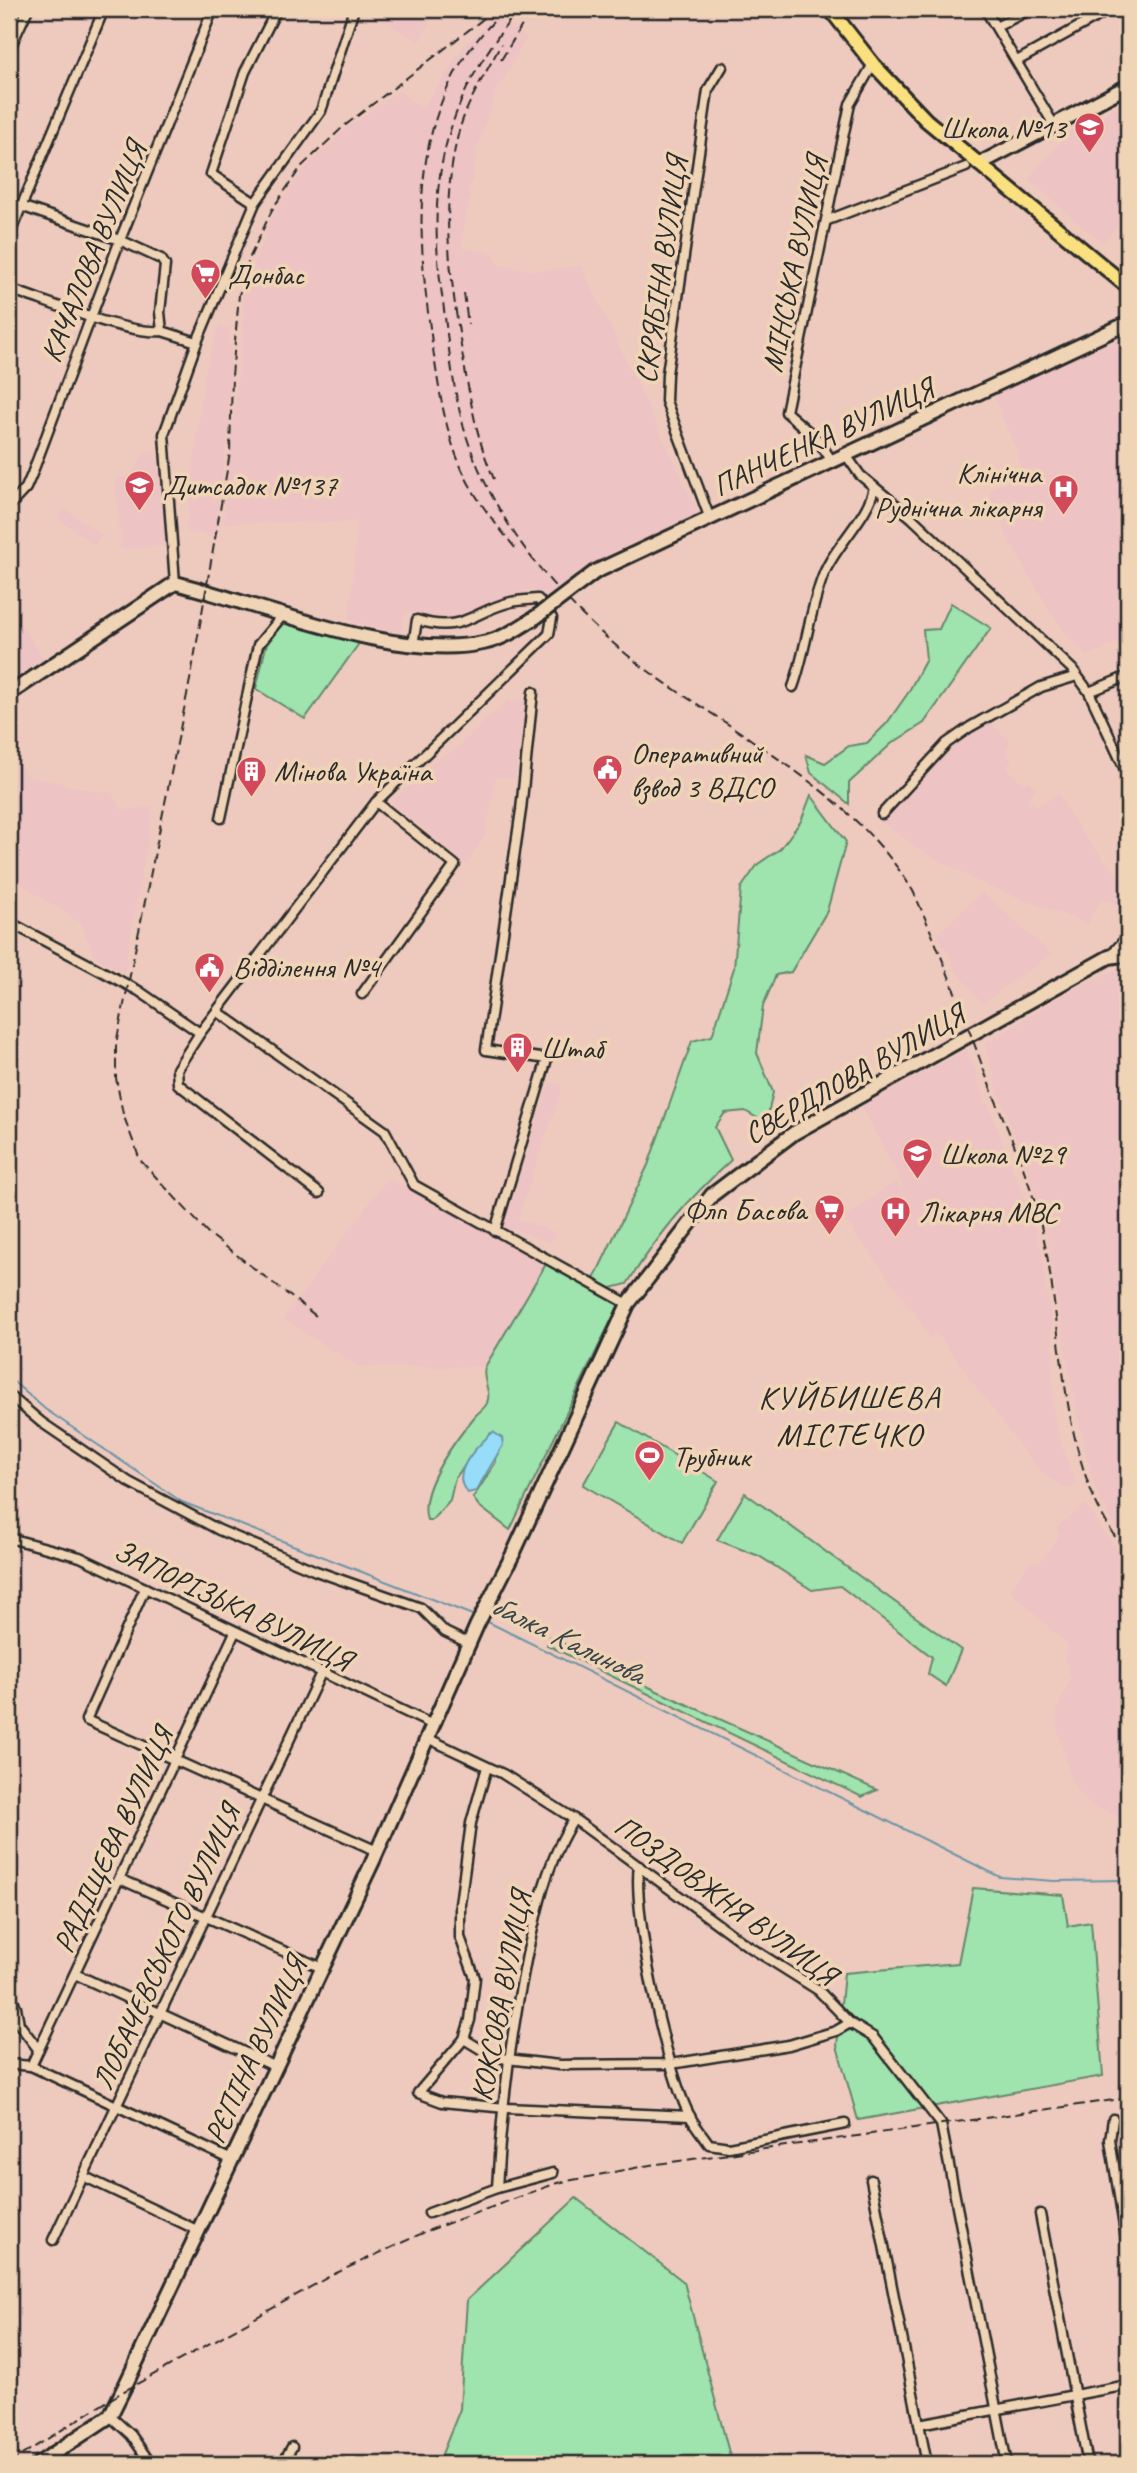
<svg xmlns="http://www.w3.org/2000/svg" width="1137" height="2473" font-family="Caveat,sans-serif">
  <style>
    .built { fill: #edc3c3 }
    .green { fill: #9fe3ae; stroke: #65876c; stroke-width: 2 }
    .water { fill: #97dcf9; stroke: #6c95a7; stroke-width: 2 }
    .lines { fill: none; stroke-linecap: round; stroke-linejoin: round }
    .stream { stroke: #6c95a7; stroke-width: 2 }
    .street-casing { stroke: #2b2b2b; stroke-width: 13 }
    .secondary-casing { stroke: #2b2b2b; stroke-width: 18 }
    .primary-casing { stroke: #2b2b2b; stroke-width: 18 }
    .street { stroke: #f0d4b6; stroke-width: 8 }
    .secondary { stroke: #f0d4b6; stroke-width: 12 }
    .primary { stroke: #fbe080; stroke-width: 12 }
    .rail { stroke: #2b2b2b; stroke-width: 2; stroke-dasharray: 10 5; stroke-linecap: butt }
    .secondary-bridge-casing { stroke: #2b2b2b; stroke-width: 18; stroke-linecap: butt }
    .secondary-bridge { stroke: #f0d4b6; stroke-width: 12 }
    .labels { text-anchor: middle; dominant-baseline: central; stroke-width: 7; stroke-linejoin: round; paint-order: stroke }
    .poi-label { font-size: 30px; fill: #2b2b2b; stroke: #f0d4b6; text-anchor: start }
    .street-label { font-size: 30px; fill: #2b2b2b; stroke: #f0d4b6 }
    .neighbourhood-label { font-size: 32px; letter-spacing: 2px; fill: #2b2b2b; stroke: #f0d4b6 }
    .water-label { font-size: 32px; font-style: italic; fill: #3b464a; stroke: #f0d4b6 }
  </style>
  <rect width="100%" height="100%" fill="#eecabe"/>
  <filter id="ink" filterUnits="userSpaceOnUse"><feTurbulence type="fractalNoise" baseFrequency=".0143" numOctaves="2"/><feDisplacementMap in="SourceGraphic" scale="14" xChannelSelector="R" yChannelSelector="G"/><feConvolveMatrix kernelMatrix="1 2 1 2 8 2 1 2 1" color-interpolation-filters="sRGB"/></filter>
  <g filter="url(#ink)">
    <!-- built -->
    <g class="built">
      <path d="M361 9H407L430 21 420 41Z"/>
      <path d="M493 17 526 37 495 94 477 150 461 248 492 253 499 265 533 271 581 266 699 514 618 550 547 600 531 589 455 618 405 612 401 634 349 620 357 522 223 523 244 313 243 294 271 218 304 169 347 128 399 90 422 110 463 47Z"/>
      <path d="M1128 101V213L1102 243 1028 179 1070 131Z"/>
      <path d="M219 325 231 328 229 427 214 538 186 531 204 375Z"/>
      <path d="M1128 330V638L1087 656 1063 631 1010 544 988 490 1025 474 993 394Z"/>
      <path d="M146 450 157 453 165 546 121 549 115 478 131 477Z"/>
      <path d="M64 508 102 535 95 545 57 518Z"/>
      <path d="M9 609 45 660 9 685Z"/>
      <path d="M508 700 525 702 515 779 496 777 486 834 466 865 391 802 437 759 454 751Z"/>
      <path d="M988 720 1010 742 1005 748 1012 758 1006 769 1023 784 1028 781 1037 788 1028 799 1038 806 1059 794 1080 831 1128 887V906L1101 899 1088 924 985 885 927 854 879 821 959 739Z"/>
      <path d="M9 752 27 776 111 794 122 810 154 806 124 973 94 956 81 923 9 877Z"/>
      <path d="M982 892 1051 954 982 1004 957 971 937 934Z"/>
      <path d="M1128 965V1545L1119 1535 1094 1486 1074 1402 1044 1217 995 1082 985 1044 1082 984Z"/>
      <path d="M967 1050 1039 1238 1052 1324 1053 1406 1060 1442 1077 1485 1068 1489 1041 1472 1024 1452 937 1333 930 1337 911 1308 844 1219 895 1181 901 1190 904 1188 862 1106Z"/>
      <path d="M550 1082 563 1086 518 1219 555 1232 551 1243 501 1226Z"/>
      <path d="M388 1178 546 1264 485 1367H359L283 1319Z"/>
      <path d="M1085 1504 1128 1565V1820L1089 1805 1071 1780 1058 1733 1056 1711 1071 1679 1065 1658 1068 1645 1009 1590 1032 1561 1039 1563 1060 1536 1057 1528Z"/>
    </g>
    <!-- green -->
    <g class="green">
      <path d="M951 603 991 628 924 723 891 744 849 783V804L811 773 806 755 825 763 849 746 867 743 887 723 908 693 926 659 923 630 939 629Z"/>
      <path d="M284 621 360 642 305 719 256 689 266 646Z"/>
      <path d="M811 795 846 842 827 911 791 972 776 975 763 1006 757 1053 773 1092 766 1123 745 1111 725 1113 715 1127 731 1160C687 1200 659 1234 627 1284L608 1289 593 1281 648 1165 692 1041 712 1036 734 968 741 888 758 864 780 849 801 821Z"/>
      <path d="M546 1264 619 1304 510 1530 479 1506 473 1498 496 1462 490 1434 455 1478 450 1500 432 1520H427C417 1490 457 1438 476 1415 480 1411 485 1408 487 1403 492 1391 481 1380 485 1367Z"/>
      <path d="M619 1422 718 1481 682 1543 583 1485Z"/>
      <path d="M745 1493 961 1650 946 1686 928 1674 932 1657 840 1586 812 1590 759 1556 717 1540Z"/>
      <path d="M550 1637 655 1690 877 1790 862 1797 547 1645Z"/>
      <path d="M973 1888 1063 1895 1068 1926 1091 1922 1103 2076 858 2120 837 2046 844 1973 958 1963Z"/>
      <path d="M576 2198 684 2282 732 2464H438L460 2409 467 2300Z"/>
    </g>
    <!-- water -->
    <path class="water" d="M493 1432 502 1438 503 1445 476 1491 468 1493C448 1474 477 1446 493 1432Z"/>
    <g class="lines">
      <!-- stream -->
      <g class="stream">
        <path d="M9 1378 45 1409 182 1502 475 1616"/>
        <path d="M486 1621 1000 1877 1054 1881 1128 1880"/>
      </g>
      <defs>
        <g id="street">
          <path d="M985 9 1054 125"/>
          <path d="M996 27 1031 9"/>
          <path d="M9 50 28 9"/>
          <path d="M1017 61 1111 9"/>
          <path d="M9 202 120 240 161 259 165 265 160 312 162 331 197 342"/>
          <path d="M255 203 211 174 245 72 277 9"/>
          <path d="M828 220 966 167"/>
          <path d="M9 236 104 9"/>
          <path d="M9 289C47 301 126 335 162 331"/>
          <path d="M846 455 860 475 912 518 1073 670 1089 692 1128 776"/>
          <path d="M832 461 817 439 786 412 850 104 873 64"/>
          <path d="M9 506 26 488 32 474 120 240 213 9"/>
          <path d="M710 519 666 401 667 374 708 90 722 67"/>
          <path d="M175 583 164 434 197 342 255 203 321 111 354 9"/>
          <path d="M793 687C806 651 809 612 823 576 834 546 869 517 874 487"/>
          <path d="M1089 692 1128 676"/>
          <path d="M882 814 947 743 970 727 1041 687 1077 676"/>
          <path d="M221 818 258 645 283 615"/>
          <path d="M9 922 139 991 200 1033"/>
          <path d="M1109 957 1128 936"/>
          <path d="M362 994 455 865 376 802"/>
          <path d="M217 1011 385 1131 414 1185 628 1304"/>
          <path d="M319 1193 178 1084 177 1069 200 1033 376 802 549 634 552 618 538 599C529 600 520 600 511 602 471 612 463 634 417 620L413 645"/>
          <path d="M495 1231 547 1059 486 1050 521 810 533 692"/>
          <path d="M9 1395 41 1422 129 1482 219 1530 316 1571 421 1608 445 1632 470 1644"/>
          <path d="M9 1538 80 1557 433 1725"/>
          <path d="M145 1588 86 1720 377 1851"/>
          <path d="M427 1738 503 1774 574 1819 745 1944 818 1990 850 2023 873 2037 941 2124 1007 2464"/>
          <path d="M487 1767 471 1823 460 1904V1937L475 1978 470 2020 464 2039 418 2093 442 2102 506 2108 690 2116"/>
          <path d="M639 1866C632 1912 667 2076 691 2118 696 2127 703 2135 709 2144L729 2147 845 2124"/>
          <path d="M9 1879 13 1877"/>
          <path d="M120 1879 322 1968"/>
          <path d="M75 1974 276 2067"/>
          <path d="M9 1989 16 2007 19 2024 38 2049"/>
          <path d="M464 2039 492 2056 507 2059 559 2065 671 2064 789 2045 836 2031 850 2023"/>
          <path d="M9 2064 31 2066 232 2160"/>
          <path d="M31 2066 235 1632"/>
          <path d="M1113 2119 1110 2140 1128 2251"/>
          <path d="M85 2177 199 2231"/>
          <path d="M871 2180 927 2464"/>
          <path d="M497 2188C501 2109 511 2033 527 1955 537 1909 548 1858 574 1819"/>
          <path d="M429 2213 497 2188 553 2173"/>
          <path d="M1040 2214 1088 2464"/>
          <path d="M53 2240 321 1673"/>
          <path d="M110 2416 131 2435 151 2464"/>
          <path d="M919 2424 1128 2385"/>
          <path d="M282 2464 292 2447"/>
        </g>
        <g id="secondary">
          <path d="M979 164 1128 86"/>
          <path d="M595 572 1128 323"/>
          <path d="M9 694 175 583C263 605 394 661 483 643 503 639 519 628 536 617"/>
          <path d="M38 2464 110 2416 126 2384 372 1863 477 1625 514 1552 628 1304 712 1195 794 1133 1109 957 1128 954"/>
        </g>
        <path id="primary" d="M830 9 873 64 926 120 1128 287"/>
      </defs>
      <!-- street casing -->
      <use href="#street" class="street-casing"/>
      <!-- secondary casing -->
      <use href="#secondary" class="secondary-casing"/>
      <!-- primary casing -->
      <use href="#primary" class="primary-casing"/>
      <!-- street -->
      <use href="#street" class="street"/>
      <!-- secondary -->
      <use href="#secondary" class="secondary"/>
      <!-- primary -->
      <use href="#primary" class="primary"/>
      <!-- rail -->
      <g class="rail">
        <path d="M519 9C443 102 425 184 443 302 449 347 453 395 467 438 493 517 550 590 613 643 655 680 707 709 753 741 815 784 873 825 913 891 942 954 965 1019 989 1084 1005 1123 1023 1163 1035 1203 1068 1314 1051 1462 1128 1554"/>
        <path d="M493 22C407 111 416 230 432 342 439 390 445 436 467 480 480 505 498 527 516 549"/>
        <path d="M501 60 532 9"/>
        <path d="M464 293 468 325"/>
        <path d="M494 479C475 436 469 392 461 346 450 272 440 209 458 135 466 102 486 74 501 44"/>
        <path d="M316 1316 208 1233 140 1160 123 1114 116 1078V1044L192 670 230 453 232 376 239 295 249 259 273 208 301 167 343 127 496 9"/>
        <path d="M9 2463 119 2394 332 2275 427 2231 557 2183 650 2165 1128 2098"/>
      </g>
      <defs>
        <path id="secondary-bridge" d="M536 617 595 572"/>
      </defs>
      <!-- secondary-bridge casing -->
      <use href="#secondary-bridge" class="secondary-bridge-casing"/>
      <!-- secondary-bridge -->
      <use href="#secondary-bridge" class="secondary-bridge"/>
    </g>
  </g>
  <!-- icons -->
  <defs>
    <symbol id="school-pin" viewBox="-11 -11 22 30"><path d="M0 17L-7.5 6A9.5 9.5 0 1 1 7.5 6Z" fill="#d1495b" stroke="#f0d4b6"/><path d="M0-5L7-2L0 1L-7-2ZM-4 1L0 2.5L4 1V4Q0 6-4 4Z" fill="#fff"/></symbol>
    <symbol id="supermarket-pin" viewBox="-11 -11 22 30"><path d="M0 17L-7.5 6A9.5 9.5 0 1 1 7.5 6Z" fill="#d1495b" stroke="#f0d4b6"/><path d="M-6-5.5h2.5l.6 2H6L4.5 2H-2.5L-4.4-4H-6ZM-1.5 3.2a1.3 1.3 0 1 0 .1 0ZM3 3.2a1.3 1.3 0 1 0 .1 0Z" fill="#fff"/></symbol>
    <symbol id="hospital-pin" viewBox="-11 -11 22 30"><path d="M0 17L-7.5 6A9.5 9.5 0 1 1 7.5 6Z" fill="#d1495b" stroke="#f0d4b6"/><path d="M-5-5h3v3.5h4V-5h3V5h-3V1.5h-4V5h-3Z" fill="#fff"/></symbol>
    <symbol id="civic-pin" viewBox="-11 -11 22 30"><path d="M0 17L-7.5 6A9.5 9.5 0 1 1 7.5 6Z" fill="#d1495b" stroke="#f0d4b6"/><path d="M-.6-6.5H3V-4.5H.6V-3L4-1V1h2V6H-6V1h2V-1L-.6-3ZM-1.2 2.5V6h2.4V2.5Z" fill="#fff"/></symbol>
    <symbol id="building-pin" viewBox="-11 -11 22 30"><path d="M0 17L-7.5 6A9.5 9.5 0 1 1 7.5 6Z" fill="#d1495b" stroke="#f0d4b6"/><path d="M-4-6H4V6H1V3H-1V6H-4ZM-2.5-4.3h1.7v1.8h-1.7ZM.8-4.3h1.7v1.8H.8ZM-2.5-1h1.7V.8h-1.7ZM.8-1h1.7V.8H.8Z" fill="#fff"/></symbol>
    <symbol id="stadium-pin" viewBox="-11 -11 22 30"><path d="M0 17L-7.5 6A9.5 9.5 0 1 1 7.5 6Z" fill="#d1495b" stroke="#f0d4b6"/><path d="M0-5a6.5 5 0 1 0 0 10a6.5 5 0 1 0 0-10ZM-3.5-1.8h7v3.6h-7Z" fill="#fff"/></symbol>
  </defs>
  <g fill-rule="evenodd">
    <use href="#school-pin" x="1072" y="110" width="35" height="47"/>
    <use href="#supermarket-pin" x="188" y="256" width="35" height="47"/>
    <use href="#school-pin" x="122" y="468" width="35" height="47"/>
    <use href="#hospital-pin" x="1046" y="472" width="35" height="47"/>
    <use href="#civic-pin" x="590" y="752" width="35" height="47"/>
    <use href="#building-pin" x="234" y="754" width="35" height="47"/>
    <use href="#civic-pin" x="192" y="950" width="35" height="47"/>
    <use href="#building-pin" x="500" y="1030" width="35" height="47"/>
    <use href="#school-pin" x="900" y="1136" width="35" height="47"/>
    <use href="#supermarket-pin" x="812" y="1192" width="35" height="47"/>
    <use href="#hospital-pin" x="878" y="1194" width="35" height="47"/>
    <use href="#stadium-pin" x="632" y="1438" width="35" height="47"/>
  </g>
  <g class="labels">
    <!-- poi labels -->
    <g class="poi-label">
      <text x="1066" y="128" text-anchor="end">Школа №13</text>
      <text x="228" y="274">Донбас</text>
      <text x="1041" y="473" text-anchor="end">Клінічна<tspan x="1041" dy="34">Руднічна лікарня</tspan></text>
      <text x="163" y="485">Дитсадок №137</text>
      <text x="631" y="753">Оперативний<tspan x="631" dy="34">взвод 3 ВДСО</tspan></text>
      <text x="274" y="771">Мінова Україна</text>
      <text x="233" y="967">Відділення №4</text>
      <text x="541" y="1048">Штаб</text>
      <text x="940" y="1154">Школа №29</text>
      <text x="806" y="1210" text-anchor="end">Флп Басова</text>
      <text x="919" y="1212">Лікарня МВС</text>
      <text x="673" y="1456">Трубник</text>
    </g>
    <!-- street labels -->
    <g class="street-label">
      <text transform="translate(93 252) rotate(-68)">КАЧАЛОВА ВУЛИЦЯ</text>
      <text transform="translate(794 264) rotate(-78)">МІНСЬКА ВУЛИЦЯ</text>
      <text transform="translate(661 270) rotate(-82)">СКРЯБІНА ВУЛИЦЯ</text>
      <text transform="translate(823 437) rotate(-25)">ПАНЧЕНКА ВУЛИЦЯ</text>
      <text transform="translate(854 1074) rotate(-30)">СВЕРДЛОВА ВУЛИЦЯ</text>
      <text transform="translate(233 1605) rotate(26)">ЗАПОРІЗЬКА ВУЛИЦЯ</text>
      <text transform="translate(113 1840) rotate(-65)">РАДІЩЕВА ВУЛИЦЯ</text>
      <text transform="translate(726 1900) rotate(36)">ПОЗДОВЖНЯ ВУЛИЦЯ</text>
      <text transform="translate(166 1947) rotate(-65)">ЛОБАЧЕВСЬКОГО ВУЛИЦЯ</text>
      <text transform="translate(501 1996) rotate(-79)">КОКСОВА ВУЛИЦЯ</text>
      <text transform="translate(255 2050) rotate(-65)">РЄПІНА ВУЛИЦЯ</text>
    </g>
    <!-- neighbourhood labels -->
    <g class="neighbourhood-label">
      <text x="850" y="1397">КУЙБИШЕВА<tspan x="850" dy="37">МІСТЕЧКО</tspan></text>
    </g>
    <!-- water labels -->
    <g class="water-label">
      <text transform="translate(568 1639) rotate(26)">балка Калинова</text>
    </g>
  </g>
  <!-- margin -->
  <rect width="1137" height="2473" fill="none" stroke="#f0d4b6" stroke-width="35"/>
  <rect x="18" y="18" width="1102" height="2438" fill="none" stroke="#2b2b2b" stroke-width="2.5" filter="url(#ink)"/>
</svg>
